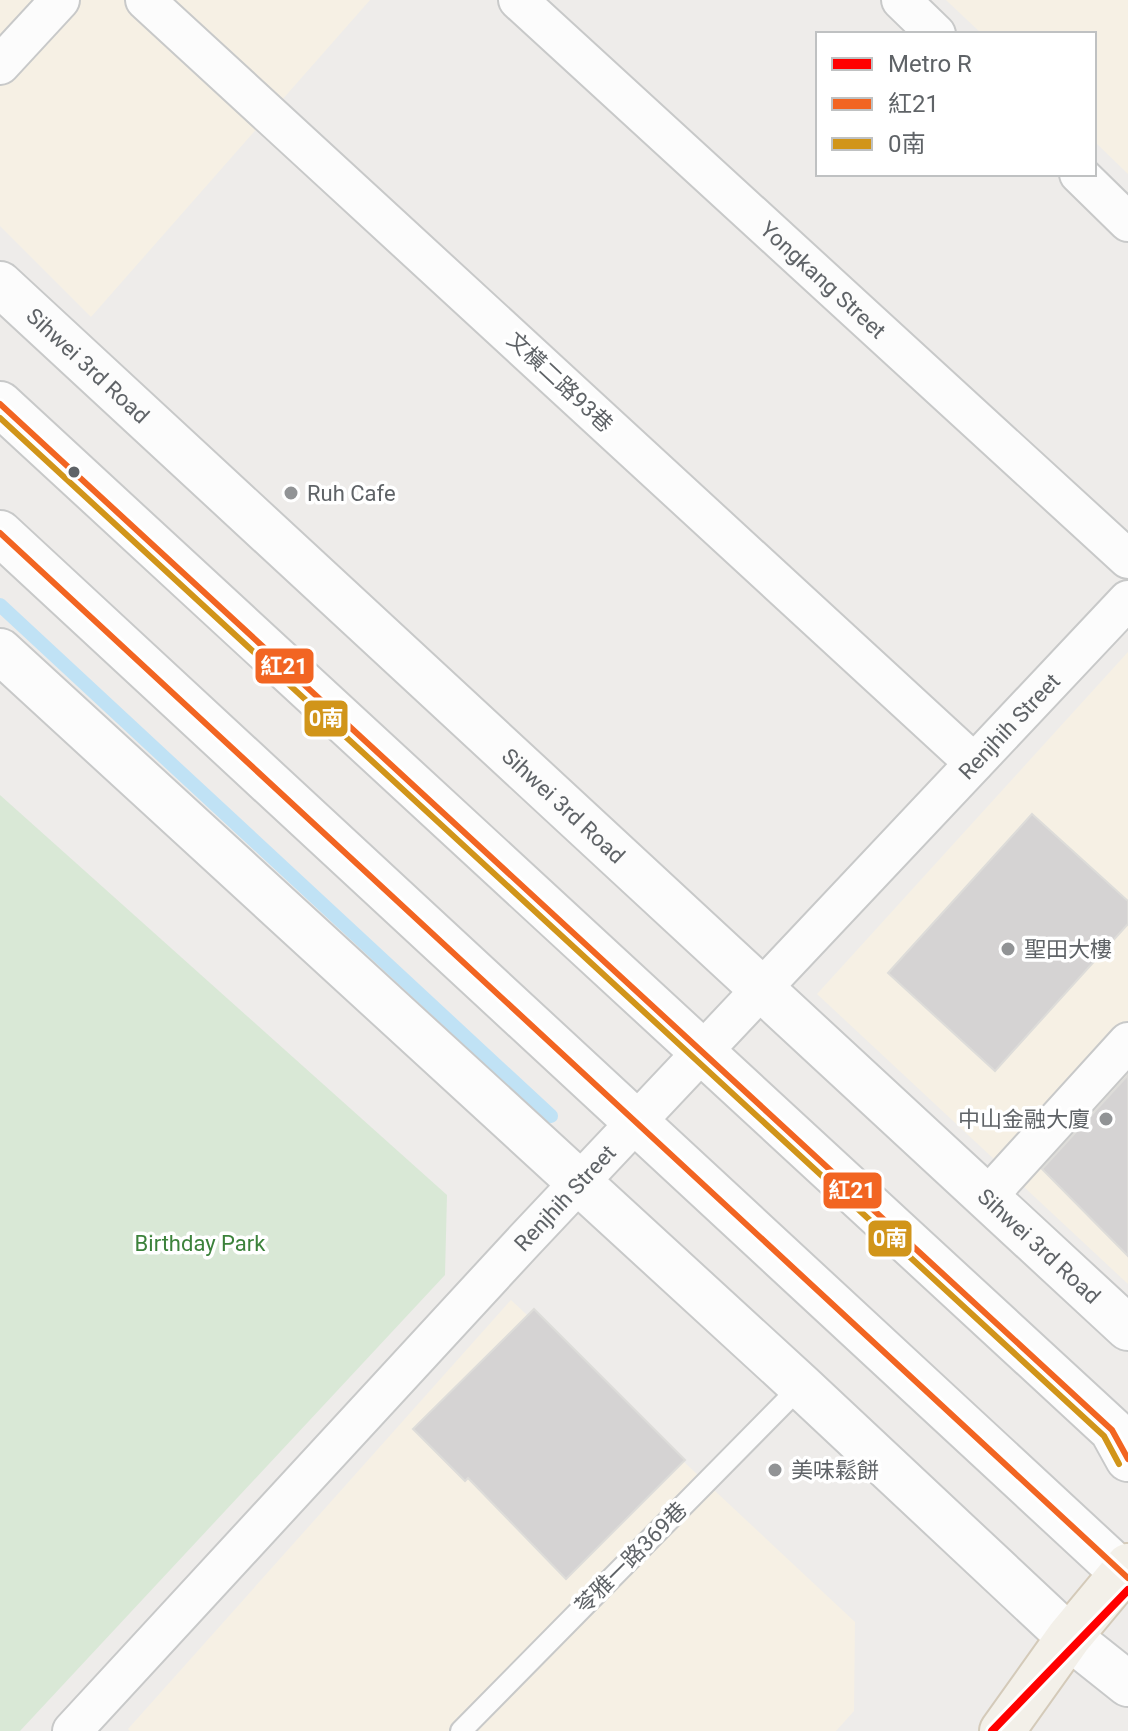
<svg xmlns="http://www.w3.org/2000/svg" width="1128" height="1731" font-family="Roboto,'Noto Sans TC',sans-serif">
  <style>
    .commercial { fill: #f6f0e4 }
    .green { fill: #d9e8d6 }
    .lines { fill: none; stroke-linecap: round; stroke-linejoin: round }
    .stream { stroke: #c0e2f5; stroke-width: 14 }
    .building { fill: #d5d3d3; stroke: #dddcd9; stroke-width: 2 }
    .service-casing { stroke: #c8c9c9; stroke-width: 24 }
    .minor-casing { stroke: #c8c9c9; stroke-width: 42 }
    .tertiary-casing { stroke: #c8c9c9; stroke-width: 48 }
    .secondary-casing { stroke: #c8c9c9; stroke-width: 48 }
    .primary-casing { stroke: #d4cab9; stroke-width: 48 }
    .service { stroke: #fcfcfc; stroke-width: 20 }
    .minor { stroke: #fcfcfc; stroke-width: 38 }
    .tertiary { stroke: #fcfcfc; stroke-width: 44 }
    .secondary { stroke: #fcfcfc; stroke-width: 44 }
    .primary { stroke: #f3f0e9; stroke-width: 44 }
    .bus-1-casing { stroke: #fff; stroke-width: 12 }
    .bus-2-casing { stroke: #fff; stroke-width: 12 }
    .bus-1 { stroke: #f26522; stroke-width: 6 }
    .bus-2 { stroke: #d1951a; stroke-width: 6 }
    .metro-1-casing { stroke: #fff; stroke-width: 14 }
    .metro-1 { stroke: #f00; stroke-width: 8 }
    .bus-dot { fill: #5f6367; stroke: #fff; stroke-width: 3 }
    .poi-dot { fill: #919395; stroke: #fff; stroke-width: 3 }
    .labels { text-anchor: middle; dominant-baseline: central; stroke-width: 7; stroke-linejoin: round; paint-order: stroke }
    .street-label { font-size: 22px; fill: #5f6367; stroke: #fff }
    .poi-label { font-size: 22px; fill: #5f6367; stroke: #fff; text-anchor: start }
    .park-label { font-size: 22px; fill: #3c823b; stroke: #fff }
    .line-badge { stroke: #fff; stroke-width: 3 }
    .badge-label { font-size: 22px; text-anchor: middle; font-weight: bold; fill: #fff }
  </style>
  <rect width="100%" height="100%" fill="#eeecea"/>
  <!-- commercial -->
  <g class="commercial">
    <path d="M0 0H370L91 317 0 226Z"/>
    <path d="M946 0H1128V174L1094 141V34H982Z"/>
    <path d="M1128 652V1284L817 994Z"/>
    <path d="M511 1300 855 1622 854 1711 836 1731H130L128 1729Z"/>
  </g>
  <!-- green -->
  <path class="green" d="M0 795 447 1195 445 1275 20 1731H0Z"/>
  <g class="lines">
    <!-- stream -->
    <path class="stream" d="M0 605 551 1116"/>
  </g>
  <!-- building -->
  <g class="building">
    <path d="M1032 814 1128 901V924L995 1071 888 973Z"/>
    <path d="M1128 1075V1256L1042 1169Z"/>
    <path d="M534 1309 685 1460 566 1579 468 1478 465 1481 413 1429Z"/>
  </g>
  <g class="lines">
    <defs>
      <path id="service" d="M461 1731 801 1386"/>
      <g id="minor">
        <path d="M145 0 974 763"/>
        <path id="s1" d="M518 0 1128 559"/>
        <path d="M901 0 936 34"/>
        <path d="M0 65 60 0"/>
        <path d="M1079 174 1128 222"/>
        <path d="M987 1197 1128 1042"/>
        <path id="s2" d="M72 1731 524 1241 1128 600"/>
      </g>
      <g id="tertiary">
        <path id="s3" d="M0 284 1128 1328"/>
        <path d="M0 651 801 1386 1069 1637 1128 1684"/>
      </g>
      <g id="secondary">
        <path d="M0 404 1112 1430 1128 1459"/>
        <path d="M0 533 1128 1578"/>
      </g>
      <path id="primary" d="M1002 1731 1069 1637 1128 1566"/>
    </defs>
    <!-- service casing -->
    <use href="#service" class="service-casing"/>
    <!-- minor casing -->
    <use href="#minor" class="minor-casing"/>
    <!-- tertiary casing -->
    <use href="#tertiary" class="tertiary-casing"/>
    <!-- secondary casing -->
    <use href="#secondary" class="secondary-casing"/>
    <!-- primary casing -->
    <use href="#primary" class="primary-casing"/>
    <!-- service -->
    <use href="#service" class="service"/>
    <!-- minor -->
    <use href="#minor" class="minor"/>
    <!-- tertiary -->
    <use href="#tertiary" class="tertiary"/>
    <!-- secondary -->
    <use href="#secondary" class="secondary"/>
    <!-- primary -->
    <use href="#primary" class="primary"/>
    <defs>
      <g id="bus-1">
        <path d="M0 404 1112 1430 1128 1459"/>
        <path d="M0 533 1128 1578"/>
      </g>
      <path id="bus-2" d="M0 418 1104 1436 1119 1464"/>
    </defs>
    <!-- bus-1 casing -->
    <use href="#bus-1" class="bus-1-casing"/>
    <!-- bus-2 casing -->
    <use href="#bus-2" class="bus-2-casing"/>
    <!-- bus-1 -->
    <use href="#bus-1" class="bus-1"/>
    <!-- bus-2 -->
    <use href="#bus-2" class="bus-2"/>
    <defs>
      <path id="metro-1" d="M992 1731 1128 1590"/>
    </defs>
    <!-- metro-1 casing -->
    <use href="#metro-1" class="metro-1-casing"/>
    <!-- metro-1 -->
    <use href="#metro-1" class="metro-1"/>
  </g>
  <!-- markers -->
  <circle class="bus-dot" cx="74" cy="472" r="7"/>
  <g class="poi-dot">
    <circle cx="291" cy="493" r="8"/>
    <circle cx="1008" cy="949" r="8"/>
    <circle cx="1106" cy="1119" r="8"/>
    <circle cx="775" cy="1470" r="8"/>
  </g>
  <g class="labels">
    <!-- street labels -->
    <g class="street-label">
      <text stroke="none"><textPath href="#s1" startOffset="414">Yongkang Street</textPath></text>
      <text stroke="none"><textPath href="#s3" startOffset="120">Sihwei 3rd Road</textPath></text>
      <text transform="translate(560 382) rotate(43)">文橫二路93巷</text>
      <text stroke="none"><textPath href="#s2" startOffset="1374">Renjhih Street</textPath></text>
      <text stroke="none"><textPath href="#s3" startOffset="768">Sihwei 3rd Road</textPath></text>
      <text stroke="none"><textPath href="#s2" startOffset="726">Renjhih Street</textPath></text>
      <text stroke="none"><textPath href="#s3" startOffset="1416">Sihwei 3rd Road</textPath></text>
      <text transform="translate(631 1558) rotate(-45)">苓雅一路369巷</text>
    </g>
    <!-- poi labels -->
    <g class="poi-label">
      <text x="307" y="493">Ruh Cafe</text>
      <text x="1024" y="949">聖田大樓</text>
      <text x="1090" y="1119" text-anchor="end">中山金融大廈</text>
      <text x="791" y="1470">美味鬆餅</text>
    </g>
    <!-- park labels -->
    <g class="park-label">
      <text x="200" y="1243">Birthday Park</text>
    </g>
  </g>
  <g class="line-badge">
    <rect x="254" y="647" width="61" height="38" rx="8" fill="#f26522"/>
    <rect x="303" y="699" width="46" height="39" rx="8" fill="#d1951a"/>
    <rect x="822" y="1171" width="61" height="39" rx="8" fill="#f26522"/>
    <rect x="867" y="1219" width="46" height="39" rx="8" fill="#d1951a"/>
  </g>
  <g class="badge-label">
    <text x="284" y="674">紅21</text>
    <text x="326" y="726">0南</text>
    <text x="852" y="1198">紅21</text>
    <text x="890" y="1246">0南</text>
  </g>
  <!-- legend -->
  <rect x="816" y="32" width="280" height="144" fill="#ffffff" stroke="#bfc1c2" stroke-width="2"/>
  <rect x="832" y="58" width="40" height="12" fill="#ff0000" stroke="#bfc1c2" stroke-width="2"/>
  <text x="888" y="72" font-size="24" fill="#5f6367">Metro R</text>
  <rect x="832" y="98" width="40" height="12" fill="#f26522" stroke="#bfc1c2" stroke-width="2"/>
  <text x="888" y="112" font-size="24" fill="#5f6367">紅21</text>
  <rect x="832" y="138" width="40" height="12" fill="#d1951a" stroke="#bfc1c2" stroke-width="2"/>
  <text x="888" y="152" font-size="24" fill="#5f6367">0南</text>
</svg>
